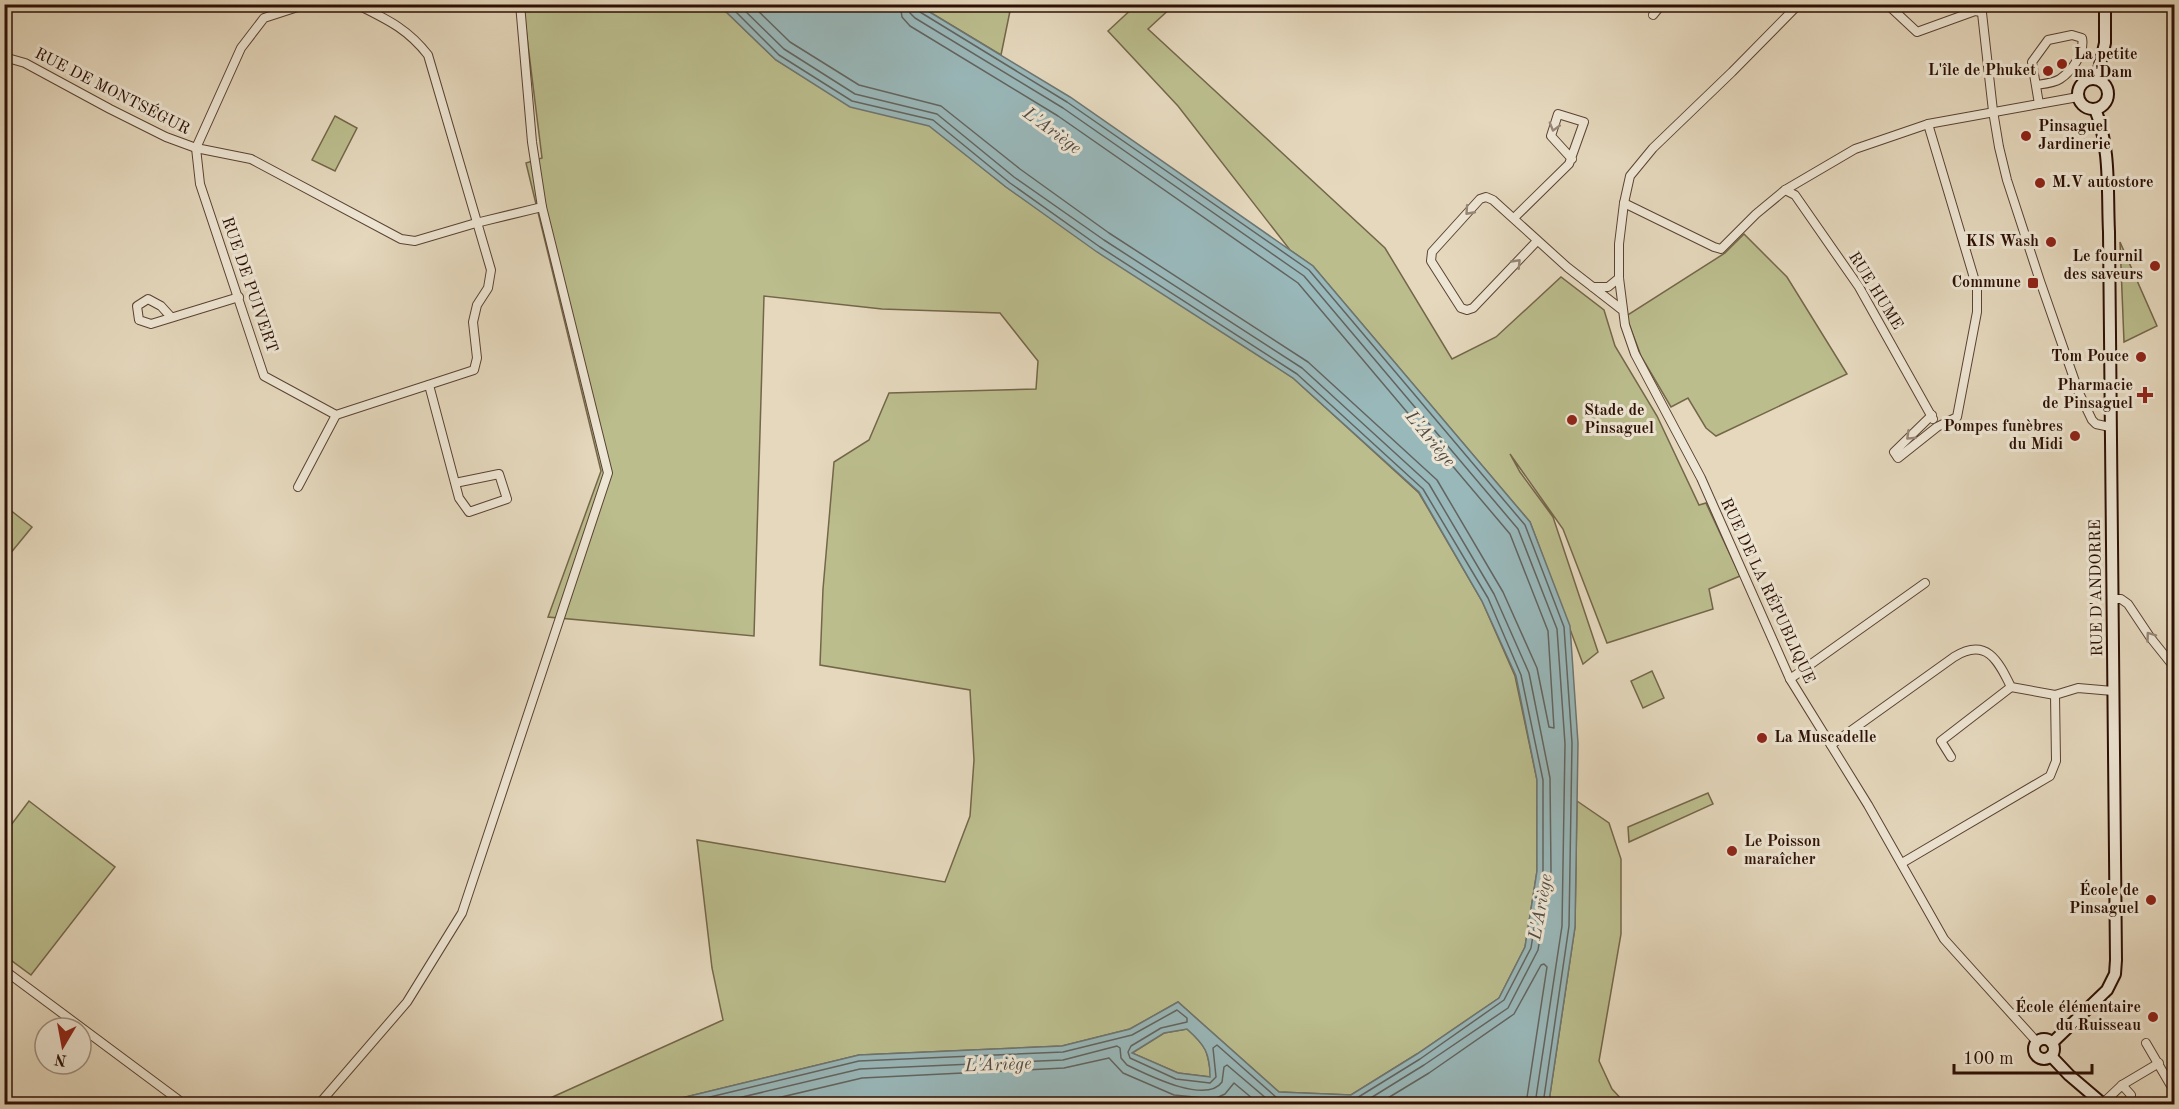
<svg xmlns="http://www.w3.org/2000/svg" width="2179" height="1109" font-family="'Old Standard TT',serif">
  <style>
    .green { fill: #bbbd8d; stroke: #746649; stroke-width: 1.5 }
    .water { fill: #99b8ba; stroke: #6d7572; stroke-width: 1.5; fill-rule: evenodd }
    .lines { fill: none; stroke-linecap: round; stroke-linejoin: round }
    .shore { stroke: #626460; stroke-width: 1.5 }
    .street-casing { stroke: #5a4233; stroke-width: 10 }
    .secondary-casing { stroke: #2c1005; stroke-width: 14 }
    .street { stroke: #eee6d4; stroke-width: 8 }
    .secondary { stroke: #eee6d4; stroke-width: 10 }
    .oneway { stroke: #978677 }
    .poi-dot { fill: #8f2418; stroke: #eee6d4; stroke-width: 2 }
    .labels { text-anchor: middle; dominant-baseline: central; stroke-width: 6; stroke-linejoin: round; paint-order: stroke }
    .poi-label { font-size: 16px; font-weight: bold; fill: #2c1005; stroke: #eee6d4; text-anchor: end }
    .street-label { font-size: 16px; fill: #2c1005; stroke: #eee6d4 }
    .water-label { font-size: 18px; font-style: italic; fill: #524b44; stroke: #eee6d4 }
  </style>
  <rect width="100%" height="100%" fill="#e5d8bd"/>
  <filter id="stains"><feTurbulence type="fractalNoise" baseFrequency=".00333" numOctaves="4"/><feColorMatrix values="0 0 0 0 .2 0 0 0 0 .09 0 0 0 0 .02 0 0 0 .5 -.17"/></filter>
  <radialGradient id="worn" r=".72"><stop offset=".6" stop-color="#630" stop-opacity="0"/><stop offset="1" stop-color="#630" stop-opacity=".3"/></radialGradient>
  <!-- green -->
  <g class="green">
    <path d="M523 5H719L776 60 850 106 929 125 1006 187 1293 378 1419 493 1482 601 1515 676 1537 780V871L1525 947 1499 998 1417 1054 1351 1095 1279 1092 1178 1002 1130 1029 1062 1046 859 1055 661 1103 626 1100 622 1104H537L723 1020 712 968 697 840 945 882 970 816 974 760 970 690 820 665 823 589 834 462 869 440 889 393 1036 389 1038 361 1000 313 882 309 764 296 754 636 548 617 601 471 526 163 542 158Z"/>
    <path d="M918 5H1018L1010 11 1001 55Z"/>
    <path d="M1136 5H1174L1148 29 1385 248 1452 359 1496 337 1561 277 1604 310 1615 346 1657 416 1699 505 1706 503 1740 576 1709 589 1713 609 1607 643 1563 529 1510 454 1520 472 1553 517 1598 652 1583 664 1530 522 1313 266 1290 250 1178 106 1108 31Z"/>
    <path d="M335 116 357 128 335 171 312 160Z"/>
    <path d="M1744 234 1787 277 1847 374 1716 436 1706 428 1688 398 1671 407 1641 356 1626 316 1725 253Z"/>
    <path d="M2120 242 2157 326 2124 342Z"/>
    <path d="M5 506 32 527 5 560Z"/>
    <path d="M1652 671 1664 698 1643 708 1631 681Z"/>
    <path d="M1708 793 1713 804 1629 842 1628 827Z"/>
    <path d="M29 801 115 867 31 975 4 955 5 833Z"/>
    <path d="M1577 801 1609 823 1621 859V934L1599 1061 1612 1089 1626 1104H1547L1549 1101 1575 927Z"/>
    <path d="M1187 1029C1207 1047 1208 1051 1211 1077L1178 1073 1132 1053 1164 1033Z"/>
  </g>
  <!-- water -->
  <path class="water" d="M719 5H918L1070 97 1313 266 1530 522 1570 626 1578 743 1575 927 1549 1101 1547 1104H622L626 1100 661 1103 859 1055 1062 1046 1130 1029 1178 1002 1279 1092 1351 1095 1417 1054 1499 998 1525 947 1537 871V780L1516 676 1482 601 1419 492 1293 378 1097 252 1006 187 929 126 850 107 776 60ZM1187 1029C1205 1045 1210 1053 1210 1077L1178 1073 1132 1053 1164 1033Z"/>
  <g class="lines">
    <!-- shore -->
    <g class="shore">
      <path d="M738 4 784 49 855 94 937 114 1014 177 1104 240 1302 368 1429 484 1494 594 1529 673 1550 778 1551 871 1538 950 1508 1008 1424 1065 1361 1104"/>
      <path d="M751 4 790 42 859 85 941 106 1020 169 1109 233 1308 362 1437 480 1503 592 1537 668 1549 727 1554 728 1548 631 1510 534 1298 283 1058 116 910 26 902 17 900 4"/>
      <path d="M909 4 910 13 915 18 1063 108 1304 276 1518 529 1557 629 1565 744 1562 926 1535 1104"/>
      <path d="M916 4 920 12 1067 102 1309 270 1525 525 1564 627 1572 743 1569 926 1543 1104"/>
      <path d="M681 1104 859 1061 1063 1052 1132 1035 1177 1010 1187 1018V1022L1161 1028 1131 1046 1128 1052 1130 1058 1176 1079 1210 1083 1216 1077 1213 1048 1217 1045 1277 1098 1352 1101 1420 1059 1504 1000 1531 948 1543 871V780L1521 675 1488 598 1423 489 1297 374 1100 247 1010 183 933 120 852 101 779 55 728 4"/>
      <path d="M713 1104 860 1069 1063 1060 1117 1046 1120 1048 1121 1058 1127 1065C1146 1074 1206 1105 1222 1082L1224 1067 1227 1065 1273 1104"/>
      <path d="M752 1104 862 1078 1064 1068 1109 1058 1123 1073 1174 1095 1214 1099 1225 1094 1234 1083 1259 1104"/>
      <path d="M1378 1104 1429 1073 1514 1014 1541 965 1544 964 1547 967 1526 1104"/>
    </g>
    <defs>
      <g id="street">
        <path d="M307 4 264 18 241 48 196 148 200 184 264 376 336 415 474 370 477 358 473 322 477 305 488 288 491 270 428 55C407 28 386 19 356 4"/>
        <path d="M1799 4 1732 72 1653 148 1630 176 1624 203 1619 244V278L1625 325 1635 354 1701 478 1790 679 1868 805 1944 939 2036 1041"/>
        <path d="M1887 4 1917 32 1975 11 1981 12"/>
        <path d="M1981 4 1993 111 1999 147 2007 180 2040 281 2079 393 2092 420 2096 424 2110 427"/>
        <path d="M1653 15 1662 4"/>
        <path d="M4 57 25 63 110 109 166 137 196 148 251 159 401 239 415 241 476 223 542 207"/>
        <path d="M2036 85C2043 84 2054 83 2060 79 2072 71 2085 53 2082 38L2072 35 2048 40 2032 62 2039 104"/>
        <path d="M1928 124 1977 288V312L1957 417 1937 427 1898 458 1894 452 1932 415"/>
        <path d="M1785 190 1795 195 1859 287 1933 419"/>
        <path d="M1624 203 1714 247 1721 249 1756 214 1785 190 1855 149 1928 124 2078 97"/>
        <path d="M1514 218 1569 164 1584 122 1558 114 1551 136 1572 159"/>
        <path d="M1537 241 1473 308 1467 310 1461 308 1431 261 1432 252 1480 199 1486 197 1493 200 1567 267 1621 309"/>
        <path d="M1593 287H1608L1619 278"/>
        <path d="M171 317 161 306 148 299 137 306 139 320 151 324 239 297"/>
        <path d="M429 385 459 498 469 512 507 499 499 474 455 483"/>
        <path d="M298 487 336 415"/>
        <path d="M2112 599H2121L2128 604 2150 637 2174 667"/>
        <path d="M1790 679 1925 583"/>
        <path d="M1831 745 1954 657C1986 637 1998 660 2011 687L2055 695 2078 688 2113 691"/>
        <path d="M1951 757 1941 741 2011 687"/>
        <path d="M1902 863 2050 776 2056 761 2055 695"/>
        <path d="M4 970 184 1104"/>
        <path d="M2146 1043 2174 1091"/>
        <path d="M2122 1085 2159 1063"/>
        <path d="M319 1104 407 1002 462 913 608 473 542 207 532 142 520 4"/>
        <path d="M2102 1104 2122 1085 2131 1095 2128 1104"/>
      </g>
      <g id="secondary">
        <path d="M2097 78 2105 43V4"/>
        <circle cx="2093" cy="94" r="15"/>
        <circle cx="2044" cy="1049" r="10"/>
        <path d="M2052 1043 2107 990 2115 974 2116 960 2109 232C2107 191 2111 148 2095 109"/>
        <path d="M2051 1056 2069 1075 2103 1104"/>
      </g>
    </defs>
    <!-- street casing -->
    <use href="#street" class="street-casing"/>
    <!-- secondary casing -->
    <use href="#secondary" class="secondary-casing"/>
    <!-- street -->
    <use href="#street" class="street"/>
    <!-- secondary -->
    <use href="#secondary" class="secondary"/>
  </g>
  <!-- one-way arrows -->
  <defs><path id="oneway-chevron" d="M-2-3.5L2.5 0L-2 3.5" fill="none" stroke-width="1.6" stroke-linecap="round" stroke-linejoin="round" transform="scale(1.5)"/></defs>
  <g class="oneway">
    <use href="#oneway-chevron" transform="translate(1554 127) rotate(106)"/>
    <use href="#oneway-chevron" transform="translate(1469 211) rotate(132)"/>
    <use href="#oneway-chevron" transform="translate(1517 263) rotate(-46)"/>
    <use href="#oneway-chevron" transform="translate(1910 436) rotate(136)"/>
    <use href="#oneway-chevron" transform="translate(2150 636) rotate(-126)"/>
  </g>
  <!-- markers -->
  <g class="poi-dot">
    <circle cx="2062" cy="64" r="6"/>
    <circle cx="2048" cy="71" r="6"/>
    <circle cx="2026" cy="136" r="6"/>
    <circle cx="2040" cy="183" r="6"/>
    <circle cx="2051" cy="242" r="6"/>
    <circle cx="2155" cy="266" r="6"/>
    <rect x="2027" y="277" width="12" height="12" rx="3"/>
    <circle cx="2141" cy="357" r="6"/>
    <path d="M2142 386h6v6h6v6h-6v6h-6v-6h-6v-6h6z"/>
    <circle cx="1572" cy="420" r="6"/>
    <circle cx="2075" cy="436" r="6"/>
    <circle cx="1762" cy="738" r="6"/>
    <circle cx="1732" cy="851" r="6"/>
    <circle cx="2151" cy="900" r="6"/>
    <circle cx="2153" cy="1017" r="6"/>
  </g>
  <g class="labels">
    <!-- poi labels -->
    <g class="poi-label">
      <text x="2074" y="55" text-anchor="start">La petite<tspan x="2074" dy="18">ma'Dam</tspan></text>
      <text x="2036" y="71">L'île de Phuket</text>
      <text x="2038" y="127" text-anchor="start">Pinsaguel<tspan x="2038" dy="18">Jardinerie</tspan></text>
      <text x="2052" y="183" text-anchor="start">M.V autostore</text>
      <text x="2039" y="242">KIS Wash</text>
      <text x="2143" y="257">Le fournil<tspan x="2143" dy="18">des saveurs</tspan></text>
      <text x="2021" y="283">Commune</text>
      <text x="2129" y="357">Tom Pouce</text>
      <text x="2133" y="386">Pharmacie<tspan x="2133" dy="18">de Pinsaguel</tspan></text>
      <text x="1584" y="411" text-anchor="start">Stade de<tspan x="1584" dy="18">Pinsaguel</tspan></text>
      <text x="2063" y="427">Pompes funèbres<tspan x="2063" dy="18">du Midi</tspan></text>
      <text x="1774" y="738" text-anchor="start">La Muscadelle</text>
      <text x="1744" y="842" text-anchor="start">Le Poisson<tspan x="1744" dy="18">maraîcher</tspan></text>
      <text x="2139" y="891">École de<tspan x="2139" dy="18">Pinsaguel</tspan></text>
      <text x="2141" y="1008">École élémentaire<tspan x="2141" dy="18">du Ruisseau</tspan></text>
    </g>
    <!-- street labels -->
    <g class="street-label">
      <text transform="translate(112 92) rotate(27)">RUE DE MONTSÉGUR</text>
      <text transform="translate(249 285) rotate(71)">RUE DE PUIVERT</text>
      <text transform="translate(1875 291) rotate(58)">RUE HUME</text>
      <text transform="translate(2097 588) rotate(-91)">RUE D'ANDORRE</text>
      <text transform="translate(1767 591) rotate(65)">RUE DE LA RÉPUBLIQUE</text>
    </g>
    <!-- water labels -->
    <g class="water-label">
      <text transform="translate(1052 131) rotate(36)">L'Ariège</text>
      <text transform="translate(1430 439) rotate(50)">L'Ariège</text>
      <text transform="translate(1541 907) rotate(-80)">L'Ariège</text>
      <text transform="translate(998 1065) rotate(-2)">L'Ariège</text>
    </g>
  </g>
  <!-- margin -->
  <rect width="2179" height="1109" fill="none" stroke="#e5d8bd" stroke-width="24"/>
  <rect x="6" y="6" width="2167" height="1097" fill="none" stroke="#2c1005" stroke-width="3"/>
  <rect x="12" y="12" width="2155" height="1085" fill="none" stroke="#2c1005" stroke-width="1.5"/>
  <!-- north arrow -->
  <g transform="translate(63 1046) rotate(190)"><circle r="28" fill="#eee6d4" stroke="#a09081" stroke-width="1.5"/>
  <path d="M0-4.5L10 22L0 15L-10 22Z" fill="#8f2418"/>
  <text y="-9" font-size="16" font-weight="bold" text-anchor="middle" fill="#2c1005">N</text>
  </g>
  <!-- scale -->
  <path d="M1954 1064v9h138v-9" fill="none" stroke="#2c1005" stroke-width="3"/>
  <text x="1963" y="1064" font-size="18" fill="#2c1005" stroke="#eee6d4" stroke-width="4.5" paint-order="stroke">100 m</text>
  <rect width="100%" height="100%" filter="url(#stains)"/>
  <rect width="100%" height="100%" fill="url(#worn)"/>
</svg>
